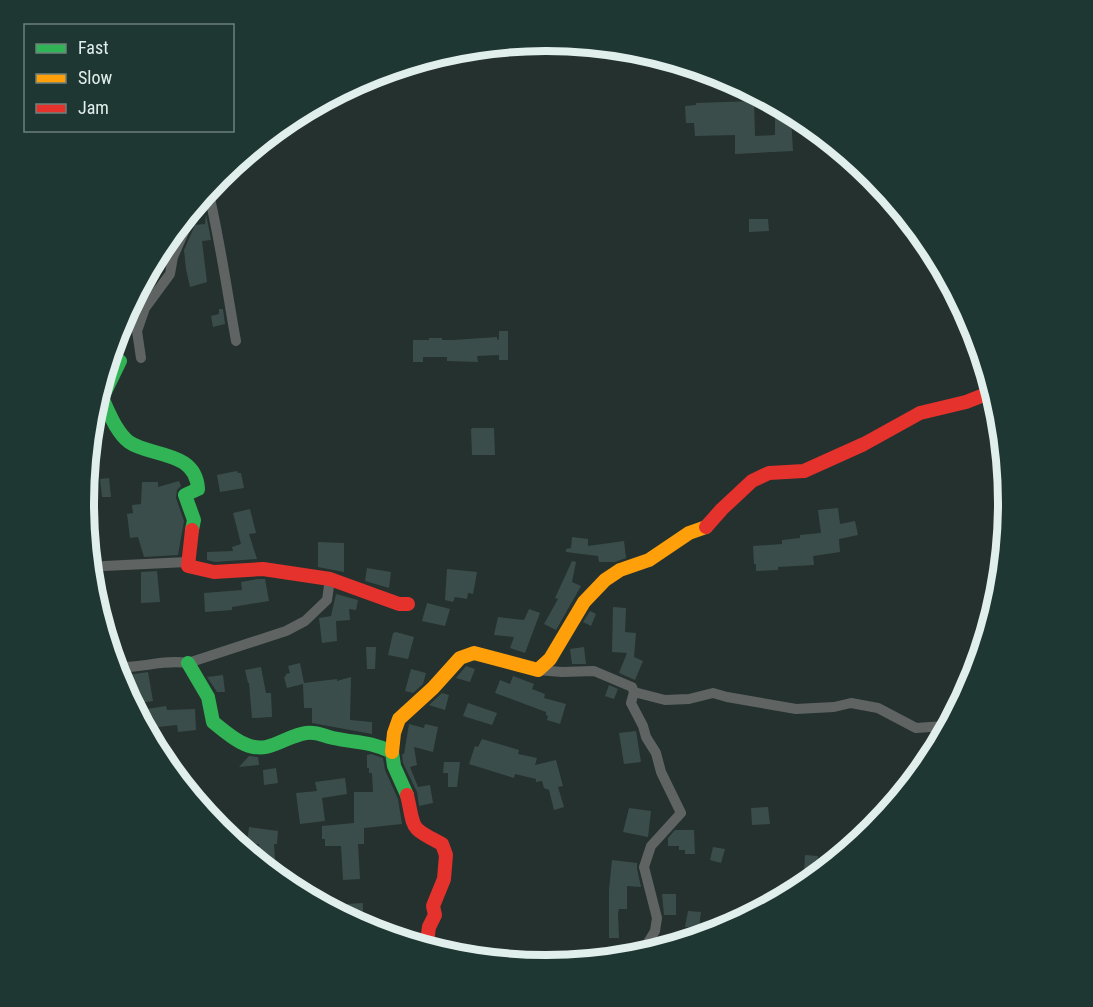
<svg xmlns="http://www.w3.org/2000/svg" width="1093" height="1007" font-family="'Roboto Condensed',sans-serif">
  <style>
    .building { fill: #3b4d4a }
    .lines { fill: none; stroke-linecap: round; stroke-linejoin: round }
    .street { stroke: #5f6463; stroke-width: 10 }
    .fast { stroke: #30b455; stroke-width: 14 }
    .slow { stroke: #ff9f0a; stroke-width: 14 }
    .jam { stroke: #e5322d; stroke-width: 14 }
    .rim { fill: none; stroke: #e1efec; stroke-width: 8 }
  </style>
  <rect width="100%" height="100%" fill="#25312e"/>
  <!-- building -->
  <g class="building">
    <path d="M754 101 755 136 775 135V115H791L793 151 735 154V135L695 136 694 123H686L685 106 696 105V103Z"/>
    <path d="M206 214 211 240 202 241 207 282 190 287 186 269 184 250 195 225 205 224Z"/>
    <path d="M749 219H768L769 231 749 232Z"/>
    <path d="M219 309H223L225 324 213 327 211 316 219 314Z"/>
    <path d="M499 331H508V360H499V355L477 356 478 362 447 361V357H423V362H413V340H429V338H442V340H453L497 337V340L499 339Z"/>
    <path d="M473 428H494L495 455H472L471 429Z"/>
    <path d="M237 471 238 473H241L244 488 220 492 217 475Z"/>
    <path d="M109 478 111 497H102L100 479Z"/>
    <path d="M179 481 181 486 177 490 176 498 184 521 178 555 144 557 138 537 130 538 127 514 133 513 132 505 141 504 142 482H158V487Z"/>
    <path d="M838 508 840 524 855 521 858 535 839 539 840 552 813 556 814 565 778 567V570L756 571V564H754L753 546 782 544V540L800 538V535L821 533 818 510Z"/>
    <path d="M250 509 256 533 249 534 257 559 215 562 207 560V552L233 551 232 547 241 544 233 513Z"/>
    <path d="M86 527 97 528 96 545 88 544Z"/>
    <path d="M572 537 588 539V546L624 541 626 558 615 562H599L598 556 566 552V549L571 548Z"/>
    <path d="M318 542 344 543V572L318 567Z"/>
    <path d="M572 561 576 562 572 582 581 586 556 630 544 624 558 599 555 598Z"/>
    <path d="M367 568 391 572 389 588 365 581Z"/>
    <path d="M447 569 477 572 473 594 468 593 467 599 455 597 453 602 445 600Z"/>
    <path d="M157 571 160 602 141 603V572Z"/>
    <path d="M257 579H265L269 601 232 607V610L205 612 204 593 242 590 241 582Z"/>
    <path d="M336 594 358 600 356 610 349 609 350 620 336 621 337 641 322 643 319 618 331 616Z"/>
    <path d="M427 603 450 609 445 626 422 621Z"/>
    <path d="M613 607 626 608 625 632 636 633 634 657 643 661 635 680 619 673 627 653 612 652Z"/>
    <path d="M529 609 540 613 525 653 510 648 514 637 494 635 498 617 524 620Z"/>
    <path d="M590 611 596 614 591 626 583 622Z"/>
    <path d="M396 632 414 637 408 659 388 655 393 633Z"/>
    <path d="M366 647H376L375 669H367Z"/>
    <path d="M584 647 586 664H572L570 649Z"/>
    <path d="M300 663 304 683 337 679V681L351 677 350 720 372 722V734L312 723V708H304L303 684 287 688 284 677 286 676V674L290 673 288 666Z"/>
    <path d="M466 666 475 669 470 682 456 678Z"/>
    <path d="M261 667 266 693H271L272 717 252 718 249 683H248L245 670Z"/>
    <path d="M411 669 426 673 423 684 413 693 405 691Z"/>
    <path d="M148 672 153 701 131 704 121 684H128L127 675Z"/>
    <path d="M223 675 225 692H217L207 677Z"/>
    <path d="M513 676 534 684 532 689 545 694 544 698 566 704 560 724 547 720 548 716 546 715V712L495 693 500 680 510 684Z"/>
    <path d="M609 685 618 689 614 699 605 696Z"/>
    <path d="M442 693 449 695 445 710 429 705Z"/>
    <path d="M468 703 497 713 492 725 463 716Z"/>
    <path d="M166 706 167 710 195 709 196 730 178 732 177 725 158 727 154 747 151 741 147 709Z"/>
    <path d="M409 724 424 728 425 724 438 727 433 752 414 747 417 765 410 767 418 787 430 785 433 803 419 806 417 792 403 763 402 754H404Z"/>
    <path d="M636 731 641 762 624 764 619 733Z"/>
    <path d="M482 739 519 750 518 754 537 758 535 765 556 760 563 786 558 787 564 807 554 810 549 790 544 788 542 781 536 782V779L515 774 514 778 469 764 475 746 478 747Z"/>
    <path d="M371 754 383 758 385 770 398 799 402 824 364 828V844H358L360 879 343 880 341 846H325V839H322V826L354 823V792H373L372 773H369V768H367V755Z"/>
    <path d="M249 756 258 757 259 765 239 767Z"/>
    <path d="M444 762H460L457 787H448V773H443Z"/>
    <path d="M276 768 278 783 264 785 263 770Z"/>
    <path d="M345 778 347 794 322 798 325 821 300 824 296 793 317 791 315 782Z"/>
    <path d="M768 807 770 824 752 825 751 808Z"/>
    <path d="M629 808 651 811 648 837 623 832Z"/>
    <path d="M249 827 278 831 277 844H274L276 877 260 864 259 844 247 843Z"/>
    <path d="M675 830H694L695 854H685V850H679V846H668V838Z"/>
    <path d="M713 847 725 849 721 863 710 860Z"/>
    <path d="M805 855 818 856 817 873 804 872Z"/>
    <path d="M612 860 637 863V869L641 887 627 886V909H619L618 913 619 938H609V890Z"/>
    <path d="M662 894H676V915H664Z"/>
    <path d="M363 903V928L330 910H346L347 904Z"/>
    <path d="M688 911 701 912 699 928 685 927Z"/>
    <path d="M734 912 754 915 731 927Z"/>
    <path d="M687 939V942L654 952V947L658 940Z"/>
    <path d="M558 952 561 965 541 966 539 955Z"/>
  </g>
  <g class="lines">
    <!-- street -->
    <g class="street">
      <path d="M208 190C220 240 227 291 236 341"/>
      <path d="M141 358 137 331 145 308 170 274 173 257 194 209 201 199"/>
      <path d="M104 566 187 562"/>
      <path d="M115 667C139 669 163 659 188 663L286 631 305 621 327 600 330 579"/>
      <path d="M538 670 562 672 594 671 632 687 634 692 665 700 689 699 713 693 727 697 796 709 834 707 851 703 878 708 916 728 944 726 949 728"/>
      <path d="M634 692 631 703 643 726 646 737 656 753 661 772 681 813 651 846 644 867 657 918 655 931 639 957"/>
    </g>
    <!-- fast -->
    <g class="fast">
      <path d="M120 361 102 398C109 412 116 432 129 442 150 457 196 450 198 489L185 495 194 520 192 530"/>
      <path d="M188 663 208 697 213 722C228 734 246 751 266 747 280 744 292 735 306 733 317 731 323 736 333 738 356 743 369 741 392 752L394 766 407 795"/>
    </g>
    <!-- slow -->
    <path class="slow" d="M392 752 394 733 399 719 433 688 460 658 474 653 538 670 550 659 584 602 605 580 620 570 649 560 689 533 706 527"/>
    <!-- jam -->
    <g class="jam">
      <path d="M706 527 722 509 752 481 769 473 804 471 864 444 920 413 966 402 994 391"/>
      <path d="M192 530 188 566 214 572 263 569 330 579 399 604H408"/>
      <path d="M407 795C415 829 408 827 442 844L446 855 444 879 433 906 435 915 429 927 426 949"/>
    </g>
  </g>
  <!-- crop -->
  <path d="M0 0H1093V1007H0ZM94 503a452 452 0 1 1 904 0a452 452 0 1 1-904 0Z" fill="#1f3732" fill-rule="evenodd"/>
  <path class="rim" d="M94 503a452 452 0 1 1 904 0a452 452 0 1 1-904 0Z"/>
  <!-- legend -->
  <rect x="24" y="24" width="210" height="108" fill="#1f3732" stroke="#6d817c" stroke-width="1.5"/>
  <rect x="36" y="44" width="30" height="9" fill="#30b455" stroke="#6d817c" stroke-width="1.5"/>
  <text x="78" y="54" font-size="18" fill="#e1efec">Fast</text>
  <rect x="36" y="74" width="30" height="9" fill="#ff9f0a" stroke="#6d817c" stroke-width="1.5"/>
  <text x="78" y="84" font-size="18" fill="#e1efec">Slow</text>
  <rect x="36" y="104" width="30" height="9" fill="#e5322d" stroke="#6d817c" stroke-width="1.5"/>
  <text x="78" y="114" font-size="18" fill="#e1efec">Jam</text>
</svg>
